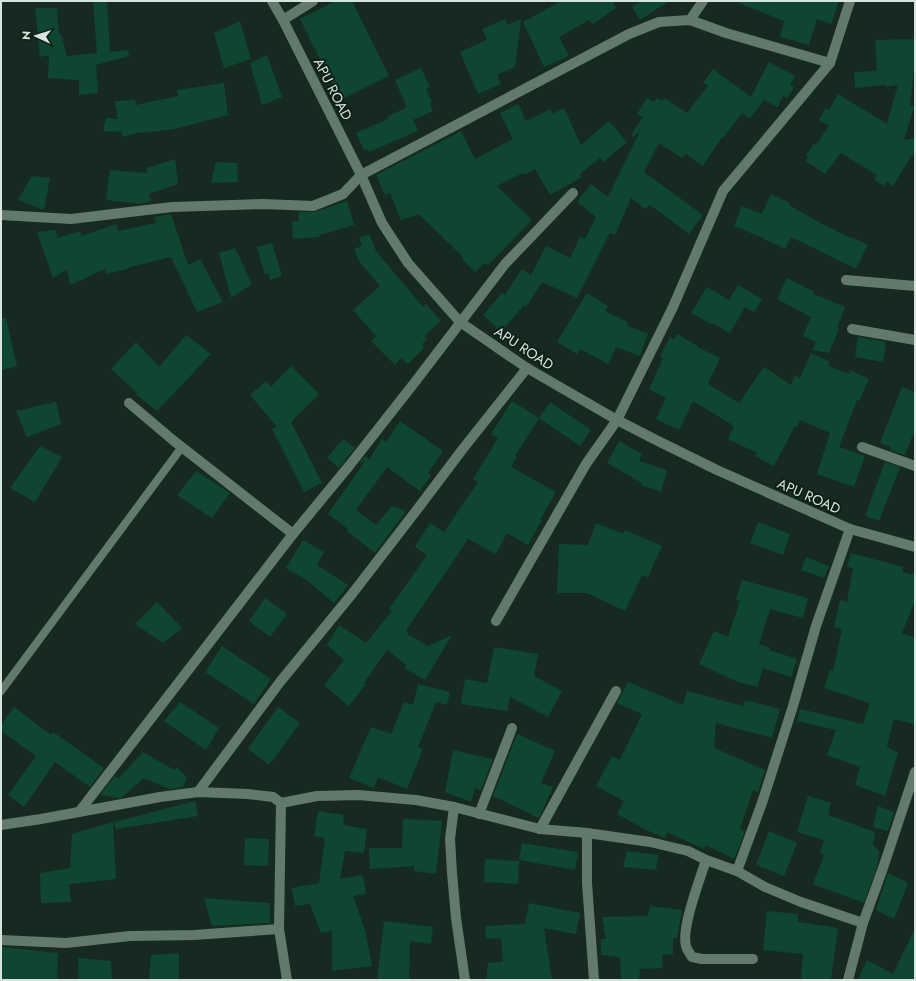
<svg xmlns="http://www.w3.org/2000/svg" width="916" height="981" font-family="Jost,sans-serif">
  <style>
    .building { fill: #0f4631 }
    .lines { fill: none; stroke-linecap: round; stroke-linejoin: round }
    .lane { stroke: #63796e; stroke-width: 8 }
    .street { stroke: #63796e; stroke-width: 10 }
    .labels { text-anchor: middle; dominant-baseline: central; stroke-width: 4; stroke-linejoin: round; paint-order: stroke }
    .street-label { font-size: 14px; fill: #d7e4dd; stroke: #0c2017 }
  </style>
  <rect width="100%" height="100%" fill="#162a21"/>
  <!-- building -->
  <g class="building">
    <path d="M107 1 110 52 128 50 129 56 96 65 98 93 79 95V80L48 78 49 55 40 57 35 8H57L59 34H61L67 56 97 53 93 2Z"/>
    <path d="M336 1H352L389 76 340 100 300 19Z"/>
    <path d="M561 1H612L616 8 593 24 589 20 559 37 569 56 544 67 523 22Z"/>
    <path d="M641 1H669L640 20 632 7Z"/>
    <path d="M734 1H839L831 24 817 19 809 45 780 37 784 21Z"/>
    <path d="M505 19 507 25 521 19 515 67 497 75 501 84 478 94 460 52 487 40 482 29Z"/>
    <path d="M240 21 251 59 224 68 214 33Z"/>
    <path d="M914 39 915 59 910 106 914 107 904 140 915 138V150L893 186 886 181 884 186 874 180 877 175 841 153 825 174 806 161 808 158 806 155 814 144 816 145 829 126 819 120 826 108 829 110 838 94 887 124 898 85 885 87V85L855 88 854 72 877 71 875 40Z"/>
    <path d="M267 55 282 97 262 105 250 63Z"/>
    <path d="M769 62 795 76 790 85 794 87 787 98 783 96 777 107 764 100 750 119 742 113 723 138 722 137 703 166 686 154 682 158 659 143 644 172 703 215 689 234 650 205 645 209 631 198 615 235 610 233 577 298 542 282 526 307 524 305 501 332 483 315 502 293 505 295 522 269 531 275 546 246 570 258 580 237 585 239 596 217 577 202 591 184 608 197 640 131 633 137 631 135 643 117 637 114 647 98 654 102 657 98 662 101 664 98 687 113 708 86 703 83 713 69 751 97Z"/>
    <path d="M421 68 430 87 426 88 432 102 430 103 433 111 413 120 418 131 369 152 368 149 364 150 356 133 388 119 387 117 407 107 395 80Z"/>
    <path d="M224 83 228 115 174 129 142 133V132L122 137V132L103 131 106 118 118 119 115 101 135 100 136 105 178 96 177 90Z"/>
    <path d="M518 104 526 121 551 109 552 114 564 108 581 145 609 121 627 142 603 162 600 158 579 175 582 177 550 195 535 169 524 175 523 173 497 186 532 220 488 265 484 263 475 272 462 259 463 257 419 214 401 220 390 193 385 195 376 175 461 131 475 159 513 139 500 113Z"/>
    <path d="M175 159 178 184 149 194 151 201 140 204 106 200 110 170 147 173V168Z"/>
    <path d="M216 162 237 163 238 182 211 183Z"/>
    <path d="M32 176 50 178 44 210 18 200Z"/>
    <path d="M771 194 790 203 789 205 815 220 851 238V237L868 245 856 269 791 237 785 249 763 238 734 226 742 206 762 214Z"/>
    <path d="M347 201 354 225 319 235 320 237 293 239 292 222 299 221 298 212H315Z"/>
    <path d="M171 214 188 265 200 259 223 302 197 312 171 257 127 268 128 269 106 274 105 269 70 285 67 269 53 278 37 232 56 230 57 238 80 231 82 236 116 224 118 231 156 223 154 217Z"/>
    <path d="M369 234 376 251 423 307 426 304 441 321 424 336 427 339 422 344 424 348 408 364 401 358 395 365 371 341 376 336 353 310 380 286 359 261 354 249 362 246 359 238Z"/>
    <path d="M272 243 282 276 270 280 268 273 265 275 257 247Z"/>
    <path d="M235 248 252 284 231 298 219 253Z"/>
    <path d="M787 278 815 292 814 294 845 307 837 328 839 329 829 353 812 350 816 342 803 336 811 317 777 299Z"/>
    <path d="M738 285 762 299 754 312 745 307 730 333 712 323 711 324 691 313 707 287 729 300Z"/>
    <path d="M587 293 608 306 605 311 628 322 627 326 648 334 640 356 616 347 608 364 580 349 577 354 557 342Z"/>
    <path d="M1 318H6L17 366 1 370Z"/>
    <path d="M677 334 698 346 697 347 720 358 708 384 739 403 764 367 791 385 795 375 800 378 811 353 830 362 828 366 849 374 850 370 869 379 859 401 857 400 839 447 865 456 854 487 817 474 830 433 800 420 797 427 795 426 774 466 755 456 757 453 728 439 734 426 693 401 679 430 656 419 666 398 649 389 663 358 660 356 670 337 674 339Z"/>
    <path d="M186 335 211 354 157 411 135 394 137 393 111 369 136 342 159 367Z"/>
    <path d="M858 337 886 342 883 362 855 357Z"/>
    <path d="M291 366 319 394 291 422 322 483 304 492 272 429 277 427 250 395 266 381 271 387Z"/>
    <path d="M902 387 915 392V429L905 455 890 450 891 447 880 443Z"/>
    <path d="M512 401 539 418 515 456 517 457 511 467 556 492 540 520H542L528 545 507 533 496 554 468 539 448 569 406 630 408 632 407 634 428 646 452 635 425 680 404 668 406 665 387 650 364 683 366 684 349 706 324 685 344 660 327 645 339 625 366 643 392 611 389 609 427 555 415 547 430 523 444 532 478 482 473 479 498 438 491 434Z"/>
    <path d="M56 402 61 424 27 437 16 411Z"/>
    <path d="M550 402 591 430 580 446 539 418Z"/>
    <path d="M400 421 443 451 428 473 431 475 420 491 387 467 356 510 376 525 392 506 406 511 375 553 347 531 348 529 328 514 366 460 359 464 365 456 369 460 382 439 386 442Z"/>
    <path d="M343 439 355 448 339 468 327 458Z"/>
    <path d="M619 441 642 454 639 461 667 470 661 492 641 485 642 483 607 463Z"/>
    <path d="M40 446 62 457 35 502 10 488Z"/>
    <path d="M885 462 900 467 879 521 865 516Z"/>
    <path d="M196 471 230 493 212 518 177 495Z"/>
    <path d="M758 522 790 534 783 555 750 543Z"/>
    <path d="M596 523 623 534 625 530 662 546 648 577 642 575 625 611 587 593H557L559 544 588 545Z"/>
    <path d="M303 540 324 552 317 565 348 585 334 603 308 581 286 568Z"/>
    <path d="M851 553 903 567 902 572 915 575V601L902 633 915 638V724L894 719 887 747 898 753 885 796 855 785 860 767 827 755 836 730 797 721 800 709 863 724 870 703 824 688 830 670 833 671 842 629 834 627 840 600 847 602 853 568 847 567Z"/>
    <path d="M806 557 829 566 824 578 801 570Z"/>
    <path d="M742 580 808 598 803 618 770 609 759 644 770 648 769 650 797 659 791 677 763 668 757 687 738 682 699 664 714 631 728 637 740 601 736 600Z"/>
    <path d="M265 598 287 614 270 637 249 621Z"/>
    <path d="M157 602 182 628 163 643 135 624Z"/>
    <path d="M222 646 271 679 254 704 205 672Z"/>
    <path d="M494 647 538 654 534 676 562 691 548 717 510 697 507 711 461 704 465 679 487 683Z"/>
    <path d="M628 682 683 705 687 691 743 706 745 700 780 709 772 738 716 723 714 748 765 770 758 792 753 790 740 829 745 832 734 859 706 845 704 849 667 832 665 838 646 830 617 814 624 801 596 786 612 756 620 760 642 714 617 703Z"/>
    <path d="M418 684 450 692 447 705 436 702 418 747 423 749 407 789 378 777 374 788 349 778 371 727 391 734 404 702 413 705Z"/>
    <path d="M180 702 219 728 206 750 164 721Z"/>
    <path d="M14 707 51 735 53 732 104 768 90 787 55 762 24 807 8 795 36 756 1 731V725Z"/>
    <path d="M278 707 300 723 269 765 248 749Z"/>
    <path d="M517 734 555 751 541 783 553 787 539 818 493 796Z"/>
    <path d="M453 750 493 759 481 790 475 788 471 802 445 792Z"/>
    <path d="M143 752 174 770 177 767 187 778 183 787 169 789 144 778 121 798 100 795 115 776 118 779Z"/>
    <path d="M808 796 831 803 828 815 875 832 873 845 879 851 877 867 864 903 813 884 824 855 820 853 824 840 797 832Z"/>
    <path d="M195 801 198 816 116 829 114 822Z"/>
    <path d="M878 806 894 812 888 831 873 827Z"/>
    <path d="M318 811 344 815 343 825 367 829 364 853 345 851 340 879 363 875 366 894 353 896 365 930 372 966 332 971V931L321 933 310 904 295 906 292 888 319 883 325 838 314 836Z"/>
    <path d="M403 819 442 821 436 874 414 871V866L370 869 369 848H402Z"/>
    <path d="M113 822 116 879 69 884 71 902 41 903 40 873 70 868 72 834Z"/>
    <path d="M769 831 797 843 784 876 756 865Z"/>
    <path d="M245 838 269 839 268 866 244 865Z"/>
    <path d="M522 843 578 852 575 870 519 860Z"/>
    <path d="M627 851 658 855 656 870 623 867Z"/>
    <path d="M485 859 519 861 518 884 484 882Z"/>
    <path d="M888 873 908 883 894 919 876 910Z"/>
    <path d="M204 898 270 903V923L212 926Z"/>
    <path d="M529 903 580 913 576 934 544 928 552 980H486L488 963 503 962 501 938 486 939 485 926 525 924Z"/>
    <path d="M650 906 682 910 677 938H673V954L662 955 663 968 640 969 639 980H621L620 957 601 955V939H606L602 917 648 916Z"/>
    <path d="M767 911 798 914V922L838 928 831 980H801L803 954 763 950Z"/>
    <path d="M384 921 433 927 431 944 410 941 409 980H377Z"/>
    <path d="M915 929V980H858L867 960 893 974Z"/>
    <path d="M1 947 58 953 57 980H1Z"/>
    <path d="M179 953V980H149L151 955Z"/>
    <path d="M78 958 111 961 112 980H79Z"/>
  </g>
  <g class="lines">
    <!-- lane -->
    <path class="lane" d="M1 691 182 447"/>
    <!-- street -->
    <g class="street">
      <path d="M272 1 283 20 361 175 382 223 408 263 460 322 527 368 617 420 660 442 717 470 850 529 915 547"/>
      <path d="M283 20 313 1"/>
      <path d="M690 20 703 1"/>
      <path d="M1 215 71 219 172 207 263 204 313 206 343 194 361 175 629 34 659 22 690 20 726 33 830 63"/>
      <path d="M846 280 915 286"/>
      <path d="M852 329 915 340"/>
      <path d="M129 403 174 441 293 534"/>
      <path d="M862 447 915 466"/>
      <path d="M496 621 586 464 617 420 673 307 723 191 830 63 850 1"/>
      <path d="M198 792 280 682 352 594 416 511 462 450 527 368"/>
      <path d="M281 803 317 796 358 795 416 800 454 807 540 829 587 833 650 842 688 851 706 860 737 871 765 887 801 902 863 923"/>
      <path d="M454 807 450 839 452 873 456 918 465 980"/>
      <path d="M79 812 293 534 349 466 415 382 505 264 573 193"/>
      <path d="M479 814 512 728"/>
      <path d="M1 825 41 819 160 797 198 792 248 794 273 797 281 803 279 929 287 980"/>
      <path d="M540 829 616 691"/>
      <path d="M587 833V883L594 980"/>
      <path d="M706 860C700 879 681 928 686 946 687 950 690 954 692 957L702 959H753"/>
      <path d="M737 871 762 803 793 706 816 626 850 529"/>
      <path d="M1 940 66 943 130 936 194 935 279 929"/>
      <path d="M848 980 863 923 883 868 915 772"/>
    </g>
  </g>
  <g class="labels">
    <!-- street labels -->
    <g class="street-label">
      <text transform="translate(333 89) rotate(63)">APU ROAD</text>
      <text transform="translate(524 348) rotate(33)">APU ROAD</text>
      <text transform="translate(809 496) rotate(24)">APU ROAD</text>
    </g>
  </g>
  <!-- border -->
  <rect width="916" height="981" fill="none" stroke="#d7e4dd" stroke-width="4"/>
  <!-- north arrow -->
  <g transform="translate(36 36) rotate(274)" stroke="#0c2017" stroke-width="3" paint-order="stroke">
  <path d="M0-3L7 15L0 10L-7 15Z" fill="#d7e4dd"/>
  <text y="-6" font-size="11" font-weight="bold" text-anchor="middle" fill="#d7e4dd">N</text>
  </g>
</svg>
